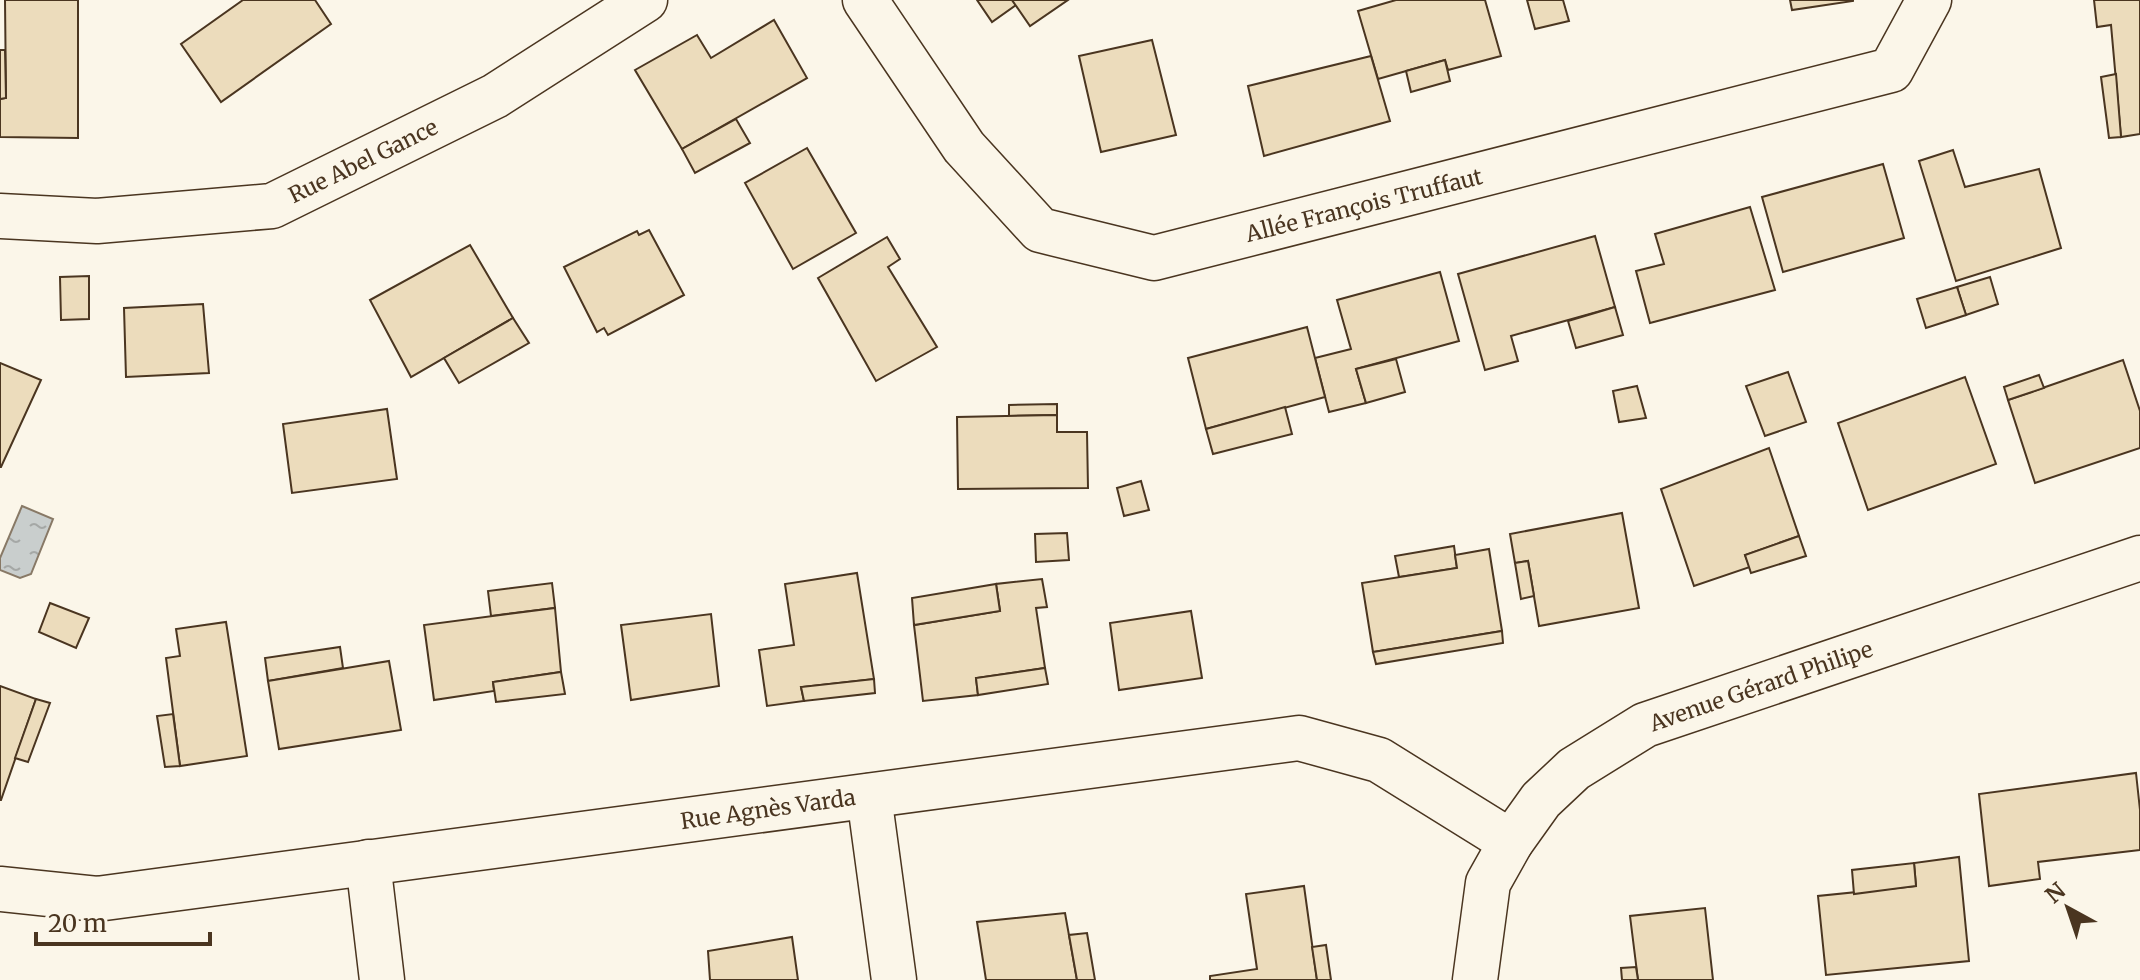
<svg xmlns="http://www.w3.org/2000/svg" width="2140" height="980" font-family="Merriweather,serif">
  <style>
    .water { fill: url(#water-ripples); stroke: #887966; stroke-width: 2 }
    .building { fill: #ecdcbc; stroke: #4a3520; stroke-width: 2 }
    .lines { fill: none; stroke-linecap: round; stroke-linejoin: round }
    .street-casing { stroke: #4a3520; stroke-width: 47 }
    .street { stroke: #fbf6e9; stroke-width: 44 }
    .labels { text-anchor: middle; dominant-baseline: central; stroke-width: 6; stroke-linejoin: round; paint-order: stroke }
    .street-label { font-size: 22px; fill: #4a3520; stroke: #fbf6e9 }
  </style>
  <defs>
    <pattern id="water-ripples" width="26" height="14" patternUnits="userSpaceOnUse" patternTransform="scale(2)"><rect width="26" height="14" fill="#c9cecd"/><path d="M2 4q2-2 4 0t4 0M15 11q2-2 4 0t4 0" fill="none" stroke="#a5a8a6"/></pattern>
  </defs>
  <rect width="100%" height="100%" fill="#fbf6e9"/>
  <!-- water -->
  <path class="water" d="M22 506 53 519 31 574 20 578 0 570V558Z"/>
  <!-- building -->
  <g class="building">
    <path d="M5 0H78V138L0 137V99L6 98Z"/>
    <path d="M243 0H315L331 24 221 102 181 44Z"/>
    <path d="M977 0H1012L1016 5 992 22Z"/>
    <path d="M1012 0H1068L1030 26Z"/>
    <path d="M1396 0H1485L1501 56 1448 70 1445 60 1378 79 1358 11Z"/>
    <path d="M1527 0H1563L1569 21 1535 29Z"/>
    <path d="M1790 0H1853V1L1792 10Z"/>
    <path d="M2094 0H2140V134L2121 137 2111 25 2097 27Z"/>
    <path d="M774 20 807 78 682 149 635 70 697 35 711 58Z"/>
    <path d="M1152 40 1176 135 1101 152 1079 56Z"/>
    <path d="M0 50H5L6 98 0 99Z"/>
    <path d="M1371 56 1390 121 1264 156 1248 86Z"/>
    <path d="M1445 60 1450 81 1411 92 1406 71Z"/>
    <path d="M2116 74 2121 137 2109 138 2101 77Z"/>
    <path d="M736 119 750 143 695 173 682 149Z"/>
    <path d="M807 148 856 233 793 269 745 183Z"/>
    <path d="M1953 150 1965 187 2039 169 2061 248 1956 281 1919 161Z"/>
    <path d="M1883 164 1904 238 1783 272 1762 197Z"/>
    <path d="M1750 207 1775 290 1650 323 1636 271 1664 264 1655 234Z"/>
    <path d="M649 230 684 295 608 335 604 328 597 332 564 267 637 231 639 235Z"/>
    <path d="M1595 236 1615 307 1511 336 1518 361 1485 370 1458 274Z"/>
    <path d="M887 237 900 259 888 267 937 347 876 381 818 278Z"/>
    <path d="M470 245 513 318 411 377 370 300Z"/>
    <path d="M1440 272 1459 341 1356 369 1366 403 1329 412 1315 358 1351 349 1337 300Z"/>
    <path d="M89 276V319L61 320 60 277Z"/>
    <path d="M1990 277 1998 304 1966 315 1957 287Z"/>
    <path d="M1957 287 1966 315 1926 328 1917 299Z"/>
    <path d="M203 304 209 373 126 377 124 308Z"/>
    <path d="M1615 307 1623 335 1576 348 1568 321Z"/>
    <path d="M513 318 529 343 459 383 444 358Z"/>
    <path d="M1307 327 1325 397 1206 429 1188 358Z"/>
    <path d="M1396 359 1405 392 1366 403 1356 369Z"/>
    <path d="M2123 360 2140 411V448L2035 483 2008 400Z"/>
    <path d="M0 363 41 380 1 467H0Z"/>
    <path d="M1788 372 1806 422 1765 436 1746 386Z"/>
    <path d="M2039 375 2044 388 2008 400 2004 387Z"/>
    <path d="M1965 377 1996 464 1868 510 1838 423Z"/>
    <path d="M1637 386 1646 418 1619 422 1613 391Z"/>
    <path d="M1057 404V415L1009 416V405Z"/>
    <path d="M1285 407 1292 434 1213 454 1206 429Z"/>
    <path d="M387 409 397 479 292 493 283 424Z"/>
    <path d="M1057 415V432H1087L1088 488 958 489 957 417Z"/>
    <path d="M1769 448 1799 536 1745 555 1750 567 1694 586 1661 489Z"/>
    <path d="M1141 481 1149 510 1124 516 1117 488Z"/>
    <path d="M1622 513 1639 608 1539 626 1528 561 1515 563 1510 534Z"/>
    <path d="M1067 533 1069 560 1036 562 1035 534Z"/>
    <path d="M1799 536 1806 556 1751 573 1745 555Z"/>
    <path d="M1454 546 1457 568 1399 577 1395 556Z"/>
    <path d="M1489 549 1502 631 1373 652 1362 583 1457 568 1455 555Z"/>
    <path d="M1528 561 1534 596 1521 599 1515 563Z"/>
    <path d="M857 573 874 679 801 687 804 701 767 706 759 650 794 645 785 584Z"/>
    <path d="M1042 579 1047 607 1036 608 1045 668 976 678 978 695 923 701 914 625 1000 611 996 584Z"/>
    <path d="M552 583 555 608 491 616 488 591Z"/>
    <path d="M996 584 1000 611 914 625 912 598Z"/>
    <path d="M50 603 89 618 76 648 39 632Z"/>
    <path d="M555 608 561 672 493 682 494 691 434 700 424 625Z"/>
    <path d="M1191 611 1202 678 1119 690 1110 623Z"/>
    <path d="M711 614 719 686 631 700 621 625Z"/>
    <path d="M226 622 247 756 180 766 166 658 180 656 176 629Z"/>
    <path d="M1502 631 1503 643 1376 664 1373 652Z"/>
    <path d="M340 647 343 668 268 681 265 658Z"/>
    <path d="M389 661 401 730 279 749 268 681Z"/>
    <path d="M1045 668 1048 684 978 695 976 678Z"/>
    <path d="M561 672 565 694 496 702 493 682Z"/>
    <path d="M874 679 875 693 804 701 801 687Z"/>
    <path d="M0 686 36 699 1 800H0Z"/>
    <path d="M36 699 50 703 28 762 15 758Z"/>
    <path d="M173 714 180 766 165 767 157 716Z"/>
    <path d="M2136 773 2140 810V850L2038 862 2040 879 1989 886 1979 794Z"/>
    <path d="M1959 857 1969 961 1826 975 1818 896 1916 886 1914 863Z"/>
    <path d="M1914 863 1916 886 1854 894 1852 870Z"/>
    <path d="M1304 886 1317 980H1210V976L1257 969 1246 894Z"/>
    <path d="M1705 908 1713 980H1638L1630 916Z"/>
    <path d="M1065 913 1077 980H986L977 922Z"/>
    <path d="M1087 933 1095 980H1077L1069 935Z"/>
    <path d="M792 937 798 980H710L708 951Z"/>
    <path d="M1326 945 1331 980H1317L1312 947Z"/>
    <path d="M1636 967 1638 980H1622L1621 968Z"/>
  </g>
  <g class="lines">
    <defs>
      <g id="street">
        <path d="M865 0 964 147 1040 230 1154 258 1891 70 1929 0"/>
        <path d="M0 216 97 221 272 206 495 96 645 0"/>
        <path d="M869 796 894 980"/>
        <path d="M368 862 382 980"/>
        <path d="M0 889 97 899 1299 738 1379 760 1511 842"/>
        <path d="M1475 980 1488 883 1511 842 1541 800 1574 769 1645 725 2140 558"/>
      </g>
    </defs>
    <!-- street casing -->
    <use href="#street" class="street-casing"/>
    <!-- street -->
    <use href="#street" class="street"/>
  </g>
  <g class="labels">
    <!-- street labels -->
    <g class="street-label">
      <text transform="translate(363 161) rotate(-26)">Rue Abel Gance</text>
      <text transform="translate(1364 205) rotate(-14)">Allée François Truffaut</text>
      <text transform="translate(1761 686) rotate(-19)">Avenue Gérard Philipe</text>
      <text transform="translate(768 809) rotate(-8)">Rue Agnès Varda</text>
    </g>
  </g>
  <!-- north arrow -->
  <g transform="translate(2068 908) rotate(320)" stroke="#fbf6e9" stroke-width="6" paint-order="stroke">
  <path d="M0-6L14 30L0 20L-14 30Z" fill="#4a3520"/>
  <text y="-12" font-size="22" font-weight="bold" text-anchor="middle" fill="#4a3520">N</text>
  </g>
  <!-- scale -->
  <path d="M36 932v12h174v-12" fill="none" stroke="#4a3520" stroke-width="4"/>
  <text x="48" y="932" font-size="24" fill="#4a3520" stroke="#fbf6e9" stroke-width="6" paint-order="stroke">20 m</text>
</svg>
